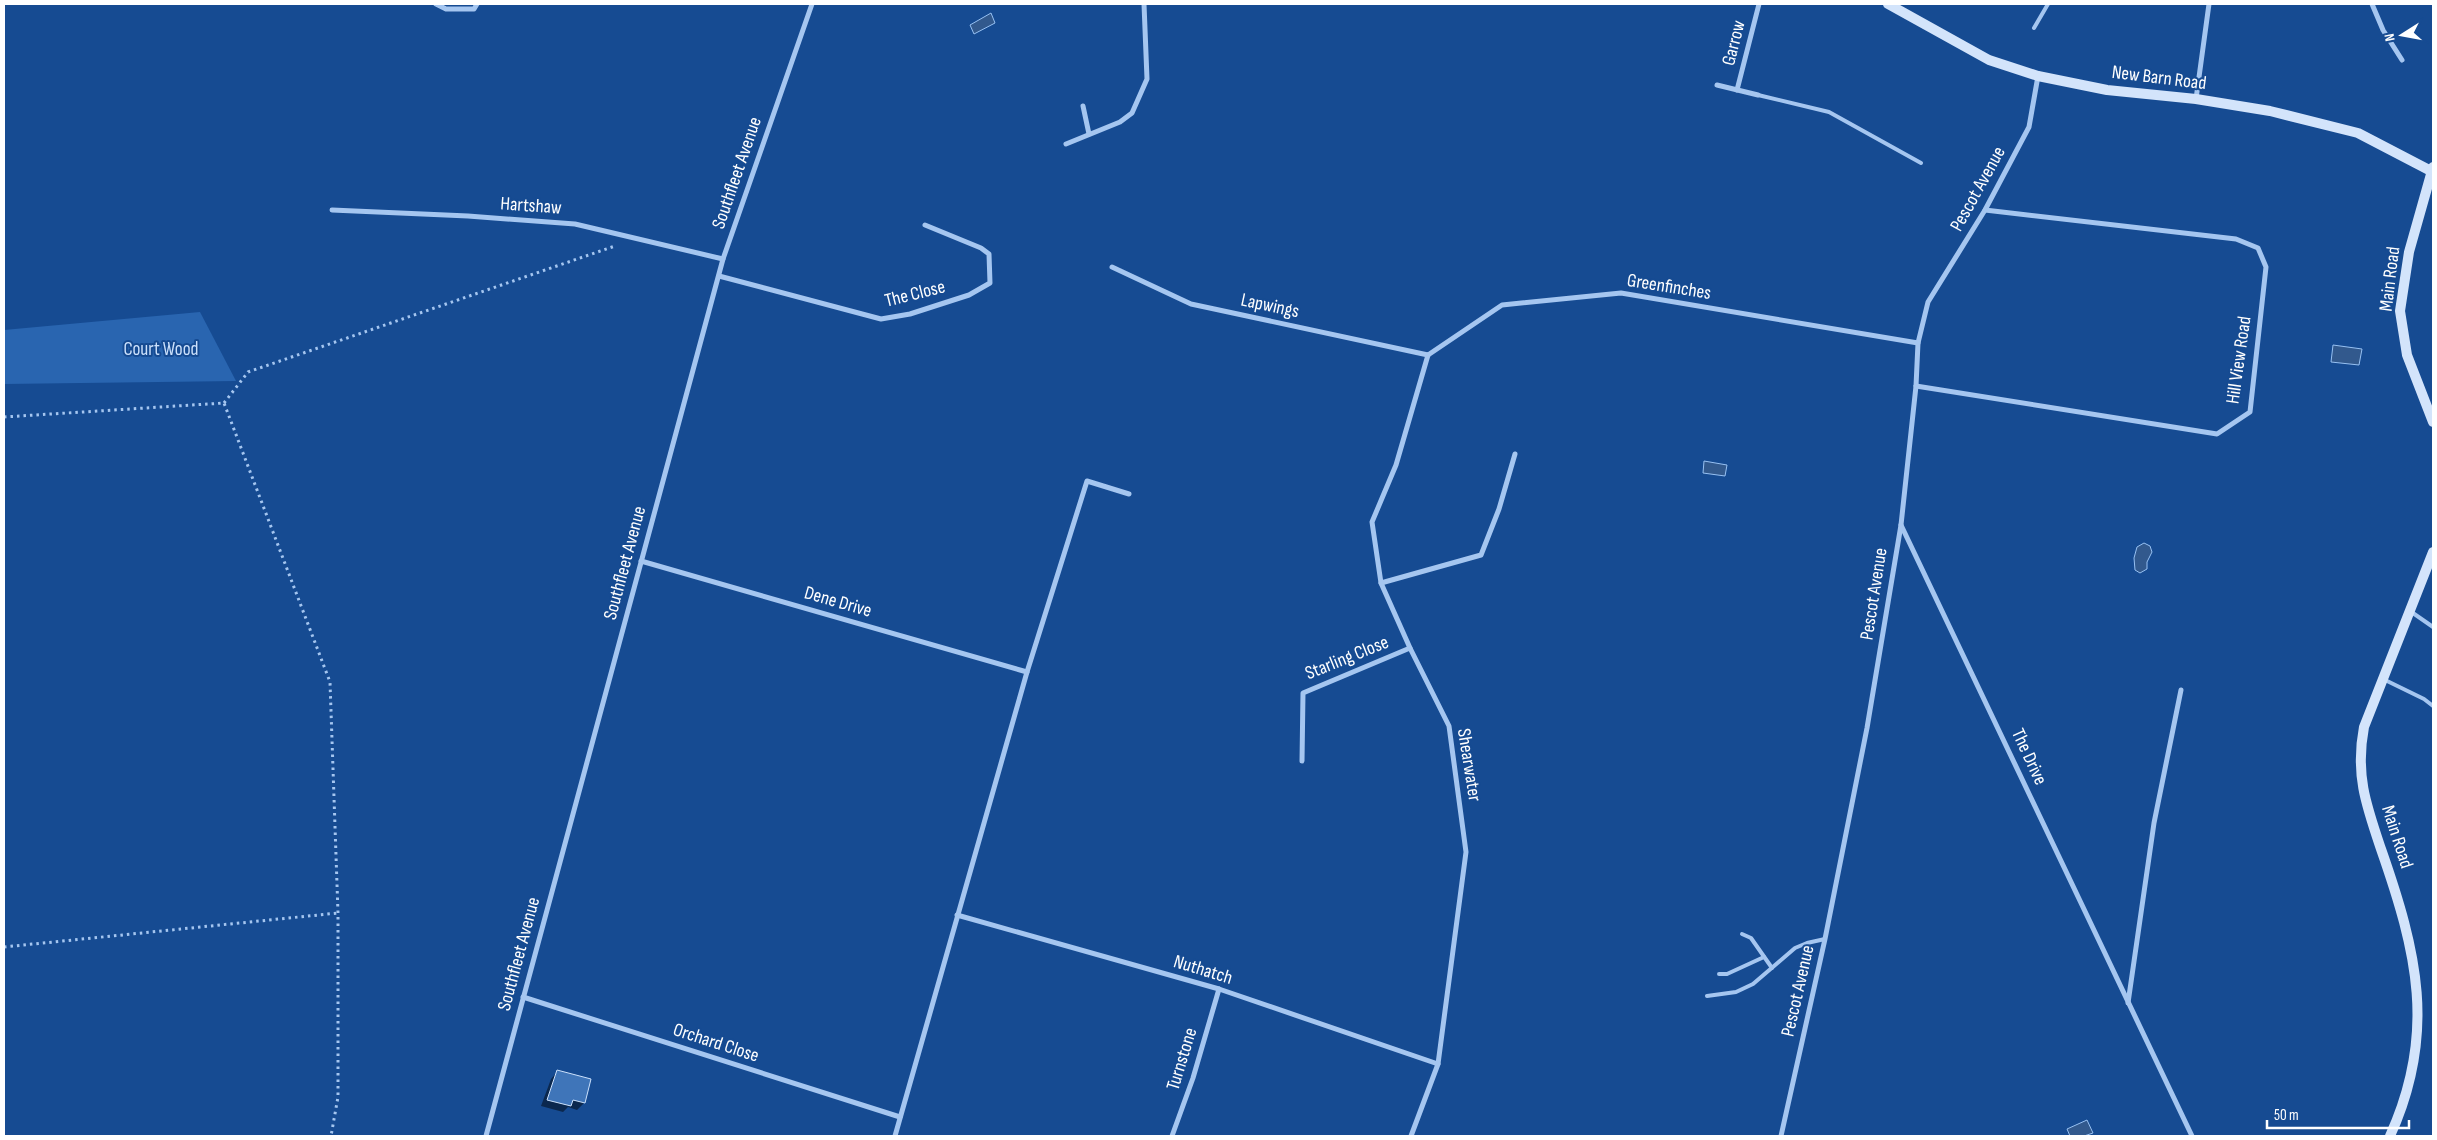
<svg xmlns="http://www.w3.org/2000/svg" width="2437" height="1140" font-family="'Sofia Sans Condensed',sans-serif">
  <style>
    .green { fill: #2965b0 }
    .water { fill: #32598d; stroke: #97c1f3 }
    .shadow { fill: #0007 }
    .building { fill: #3f75b9; stroke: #cce1fc }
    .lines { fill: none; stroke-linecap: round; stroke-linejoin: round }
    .path { stroke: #a5c6f0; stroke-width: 3; stroke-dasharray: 2.5 4; stroke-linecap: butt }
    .lane { stroke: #a5c6f0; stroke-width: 4 }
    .street { stroke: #a5c6f0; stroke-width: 5 }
    .secondary { stroke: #d3e4fb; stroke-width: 10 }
    .labels { text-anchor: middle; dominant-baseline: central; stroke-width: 4; stroke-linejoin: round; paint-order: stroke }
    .street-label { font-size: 19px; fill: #fff; stroke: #164b92 }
    .park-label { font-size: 19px; fill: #cce1fc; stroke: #164b92 }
  </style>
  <rect width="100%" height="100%" fill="#164b92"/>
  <!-- green -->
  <path class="green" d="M200 312 236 381 4 384V330Z"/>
  <!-- water -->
  <g class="water">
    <path d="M991 13 995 23 974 34 970 25Z"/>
    <path d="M2333 345 2362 349 2359 365 2331 362Z"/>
    <path d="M1704 461 1727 465 1725 476 1703 473Z"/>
    <path d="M2144 543 2150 546 2152 552 2147 562V569L2140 573 2135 570 2134 558 2137 547Z"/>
    <path d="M2087 1120 2093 1133 2084 1136H2070L2067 1129Z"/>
  </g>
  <!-- shadow -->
  <path class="shadow" d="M557 1072 584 1103 577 1110 568 1107 563 1112 541 1106 551 1079Z"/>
  <!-- building -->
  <path class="building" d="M557 1070 591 1079 585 1103 573 1100 571 1106 547 1100Z"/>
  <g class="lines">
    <!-- path -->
    <g class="path">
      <path d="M224 403 248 372 615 246"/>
      <path d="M4 417 224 403 330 682 338 913V1097L331 1136"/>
      <path d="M4 947 338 913"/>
    </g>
    <!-- lane -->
    <g class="lane">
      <path d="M2034 28 2048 4"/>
      <path d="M1758 95 1829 112 1921 163"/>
      <path d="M2410 611 2433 627"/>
      <path d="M2383 679 2424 699 2433 706"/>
      <path d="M1742 934 1751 938 1772 968"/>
      <path d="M1719 974H1727L1764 957"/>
      <path d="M1707 996 1736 992 1753 984 1795 948 1807 943 1825 939"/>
    </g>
    <!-- street -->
    <g class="street">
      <path d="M436 4 446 9H474L477 4"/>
      <path d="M2372 4 2383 30 2402 60"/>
      <path d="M1717 85 1758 95"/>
      <path d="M1737 90 1759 4"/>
      <path d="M2196 99 2209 4"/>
      <path d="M1083 106 1089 134"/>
      <path d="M1066 144 1120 122 1132 113 1147 79 1144 4"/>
      <path d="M332 210 468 216 575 224 723 259"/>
      <path d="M1112 267 1191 304 1428 355"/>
      <path d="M719 276 881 319 910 314 969 295 990 283 989 254 981 248 925 225"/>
      <path d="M1428 355 1502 305 1621 293 1918 343"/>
      <path d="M1916 386 2217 434 2250 412 2266 267 2258 248 2236 239 1985 210"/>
      <path d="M1901 525 2192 1136"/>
      <path d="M641 561 1027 672"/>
      <path d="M1381 583 1481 555 1499 509 1515 454"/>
      <path d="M1302 761 1303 693 1410 648"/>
      <path d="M957 915 1219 989 1438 1064"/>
      <path d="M523 997 900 1117"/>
      <path d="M2128 1003 2154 823 2181 690"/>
      <path d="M486 1136 723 259 812 4"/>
      <path d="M895 1136 1027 672 1087 481 1129 494"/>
      <path d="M1172 1136 1193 1078 1219 989"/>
      <path d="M1411 1136 1438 1064 1466 852 1449 726 1410 648 1381 583 1372 522 1396 465 1428 355"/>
      <path d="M1781 1136 1825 939 1867 728 1901 525 1916 386 1918 343 1928 302 1985 210 2029 127 2038 76"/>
    </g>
    <!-- secondary -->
    <g class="secondary">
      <path d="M1888 4 1989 60 2038 76 2107 90 2196 99 2270 111 2358 133 2431 171"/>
      <path d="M2433 167 2409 252 2400 311 2407 355 2433 422"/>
      <path d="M2390 1136C2437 1033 2417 952 2381 849 2366 805 2355 774 2364 727L2433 552"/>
    </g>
  </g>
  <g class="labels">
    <!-- street labels -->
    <g class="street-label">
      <text transform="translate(1734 43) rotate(-76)">Garrow</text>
      <text transform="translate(2159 78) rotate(7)">New Barn Road</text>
      <text transform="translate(737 173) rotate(-71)">Southfleet Avenue</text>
      <text transform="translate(1978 189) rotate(-61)">Pescot Avenue</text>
      <text transform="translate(531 206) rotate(4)">Hartshaw</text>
      <text transform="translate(2390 279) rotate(-83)">Main Road</text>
      <text transform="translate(1669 287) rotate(9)">Greenfinches</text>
      <text transform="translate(915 294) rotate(-14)">The Close</text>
      <text transform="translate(1270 306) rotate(12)">Lapwings</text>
      <text transform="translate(2239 360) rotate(-82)">Hill View Road</text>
      <text transform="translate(625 563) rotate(-75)">Southfleet Avenue</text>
      <text transform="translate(1874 594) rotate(-81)">Pescot Avenue</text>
      <text transform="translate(838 602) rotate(16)">Dene Drive</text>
      <text transform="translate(1347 658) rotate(-22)">Starling Close</text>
      <text transform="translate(2029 757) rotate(65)">The Drive</text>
      <text transform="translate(1469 765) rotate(81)">Shearwater</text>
      <text transform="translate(2397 837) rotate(72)">Main Road</text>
      <text transform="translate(519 954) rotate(-75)">Southfleet Avenue</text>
      <text transform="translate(1203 970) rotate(17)">Nuthatch</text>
      <text transform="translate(1798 991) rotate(-77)">Pescot Avenue</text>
      <text transform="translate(716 1043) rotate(18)">Orchard Close</text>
      <text transform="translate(1182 1059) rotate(-73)">Turnstone</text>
    </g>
    <!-- park labels -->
    <g class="park-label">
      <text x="161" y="349">Court Wood</text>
    </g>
  </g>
  <!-- border -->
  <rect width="2437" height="1140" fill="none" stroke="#ffffff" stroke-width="10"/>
  <!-- north arrow -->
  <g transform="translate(2402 35) rotate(259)" stroke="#164b92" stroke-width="4" paint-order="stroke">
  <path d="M0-4L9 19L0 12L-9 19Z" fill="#ffffff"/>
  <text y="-8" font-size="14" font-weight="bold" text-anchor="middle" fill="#ffffff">N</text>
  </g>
  <!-- scale -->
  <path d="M2267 1120v8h142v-8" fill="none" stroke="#ffffff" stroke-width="2.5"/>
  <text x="2274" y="1120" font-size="15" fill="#ffffff" stroke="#164b92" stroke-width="4" paint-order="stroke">50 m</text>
</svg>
